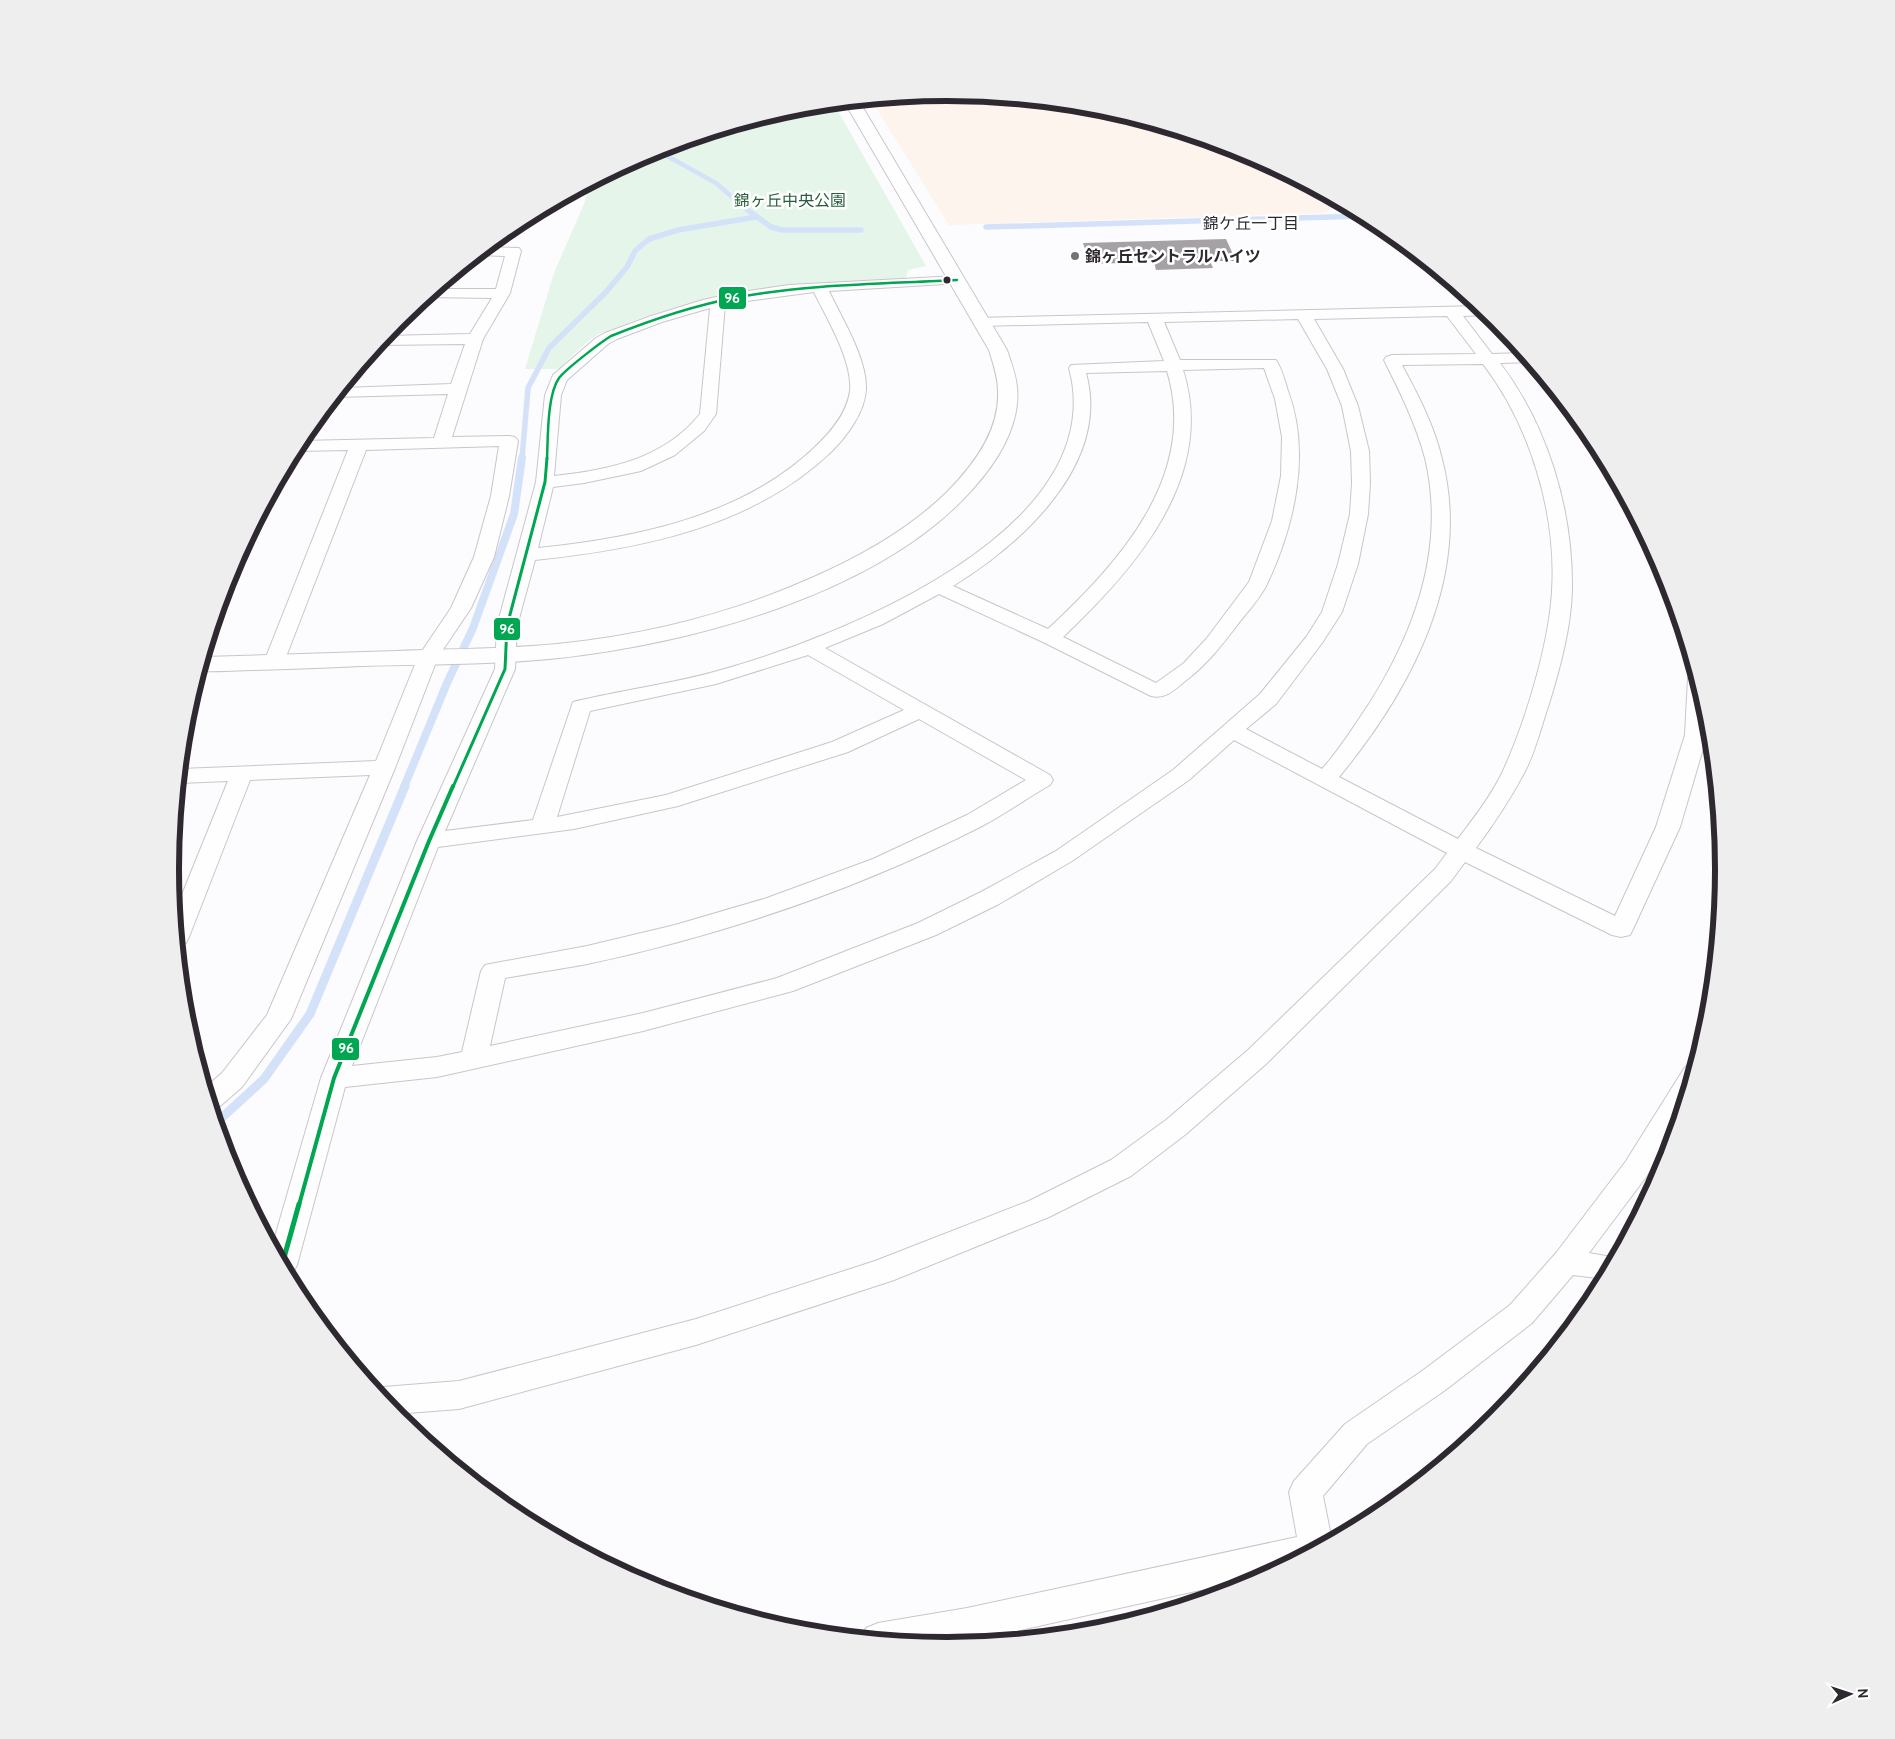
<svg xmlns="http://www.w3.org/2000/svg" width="1895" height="1739" font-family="Cabin,'Noto Sans JP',sans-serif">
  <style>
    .commercial { fill: #fdf4ee }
    .green { fill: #e5f5ea }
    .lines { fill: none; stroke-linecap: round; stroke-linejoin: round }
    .stream-far3 { stroke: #d4e2f9; stroke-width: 4.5 }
    .stream-far2 { stroke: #d4e2f9; stroke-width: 5.5 }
    .stream-far1 { stroke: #d4e2f9; stroke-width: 8 }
    .stream { stroke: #d4e2f9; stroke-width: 9 }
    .building { fill: #a5a1a7 }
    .street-casing { stroke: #c9c6cb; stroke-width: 2 }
    .secondary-casing { stroke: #c9c6cb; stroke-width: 2 }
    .street { fill: #fffeff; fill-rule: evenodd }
    .secondary { fill: #fffeff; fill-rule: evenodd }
    .bus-1-far3-casing { stroke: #fff; stroke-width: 5 }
    .bus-1-far2-casing { stroke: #fff; stroke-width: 6 }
    .bus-1-far1-casing { stroke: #fff; stroke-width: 8 }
    .bus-1-casing { stroke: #fff; stroke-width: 9 }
    .bus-1-far3 { stroke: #00a651; stroke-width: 2.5 }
    .bus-1-far2 { stroke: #00a651; stroke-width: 3 }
    .bus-1-far1 { stroke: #00a651; stroke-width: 4 }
    .bus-1 { stroke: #00a651; stroke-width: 5 }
    .poi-dot { fill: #767278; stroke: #fff; stroke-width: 2 }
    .bus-dot { fill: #2e2830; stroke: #fff; stroke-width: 2 }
    .labels { text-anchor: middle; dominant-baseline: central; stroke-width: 5; stroke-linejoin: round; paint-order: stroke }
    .far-park-label { font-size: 16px; fill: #285d3c; stroke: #fff }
    .far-neighbourhood-label { font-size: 16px; fill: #2e2830; stroke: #fff }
    .far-poi-label { font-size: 16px; font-weight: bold; fill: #2e2830; stroke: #fff; text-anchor: start }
    .rim { fill: none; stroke: #2e2830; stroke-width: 6 }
    .line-badge { stroke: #fff; stroke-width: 2 }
    .badge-label { font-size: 14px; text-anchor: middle; font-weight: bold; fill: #fff }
  </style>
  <rect width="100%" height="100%" fill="#fcfbfd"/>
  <!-- commercial -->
  <path class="commercial" d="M948 93 1099 107 1245 152 1340 202 1325 213 949 225 871 100Z"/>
  <!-- green -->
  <path class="green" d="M834 104 926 266 908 270 906 279C813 288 715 288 628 323 619 327 608 330 599 334 584 343 571 357 559 369H525L554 273 584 204 590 184 650 152 796 107Z"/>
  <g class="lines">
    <!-- stream-far3 -->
    <path class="stream-far3" d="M666 147 667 156 716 183 733 198"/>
    <!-- stream-far2 -->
    <g class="stream-far2">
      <path d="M741 205 771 227 782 230H861"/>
      <path d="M986 227 1365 216"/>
      <path d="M522 459 528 388 549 348 606 292 627 267 635 251 649 239 678 230 756 217"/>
    </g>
    <!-- stream-far1 -->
    <path class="stream-far1" d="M404 787 447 683 473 628 514 514 522 458"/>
    <!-- stream -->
    <path class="stream" d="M216 1123 264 1079 310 1014 405 786"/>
  </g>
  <!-- building -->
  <path class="building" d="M1226 239 1236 261H1210L1213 268 1156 270 1154 262 1090 264 1083 243Z"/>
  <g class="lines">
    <defs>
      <g id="street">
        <path d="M487 247 519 248 521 251 510 293 483 339 452 437 509 436 515 437 518 441 509 496 494 557 471 608 438 657 395 768 291 1019 242 1087 219 1107 212 1109 206 1087 222 1073 267 1015 370 775 250 780 189 937 186 943 178 945 175 912 228 781 180 783V769L376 761 418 657 451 608 474 557 491 496 499 446 366 450 284 662 281 666 274 668 267 666 264 662 348 450 295 451 300 441 434 438 448 394 335 397 342 388 451 384 465 344 378 345 385 336 470 334 492 298 426 297 435 289H496L505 256 477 255Z"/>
        <path d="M957 276 962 277 964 280 962 283 829 291C842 319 867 358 866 389 865 412 847 436 832 451 753 527 641 549 535 560L517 626 515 669 445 831 533 820 573 702C622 690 673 684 721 670 839 637 1113 530 1069 368L1071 365 1164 361 1148 322 981 326 975 324 973 321 975 318 1480 306 1490 315 1463 316 1492 354 1524 353 1531 362 1500 363C1548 426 1573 510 1572 590 1571 628 1560 668 1549 704 1541 727 1535 754 1523 775 1509 801 1493 825 1476 848L1615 916 1656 827 1685 735 1688 678 1691 674 1696 672 1708 711 1707 735 1680 827 1633 929 1630 935 1621 937 1612 935 1465 862 1451 881 1266 1064 1186 1134 1131 1176 1049 1217 894 1280 696 1345 459 1409 394 1414 375 1390 383 1387 459 1381 696 1319 875 1261 1029 1201 1111 1160 1166 1120 1248 1050 1435 869 1447 853 1234 740 1189 780 1072 861 999 904 936 935 793 991 643 1031 437 1077 345 1087 297 1265 292 1274 288 1275 272 1247 321 1078 417 841 495 669 497 626 536 482 545 395 553 375 596 338 605 333 651 316 703 300 734 293 789 285ZM814 292C827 319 853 361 850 391 847 414 830 433 814 448 741 517 635 538 538 548L553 487 584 483 641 471 675 455 704 431 716 414 725 304ZM710 308 700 414C664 459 609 470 554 476L561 395 567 380 608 344 617 339 662 322ZM1447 316 1476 354 1392 355 1386 357 1384 360C1400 392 1416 424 1425 458 1446 546 1416 630 1369 704 1354 726 1340 749 1322 769L1246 729 1276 704 1322 643 1342 612 1358 564 1368 514 1370 483 1369 451 1358 406 1343 369 1314 319ZM1298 319 1327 369 1342 406 1351 451 1352 483 1350 514 1338 564 1322 612 1307 636 1260 694 1173 770 1056 851 981 892 918 923 777 978 643 1013 490 1046 505 978C532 973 560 969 587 964 723 935 858 889 982 826 1005 814 1027 798 1050 785L1053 780 1050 775 825 648 883 624 939 594 1043 642 1151 696C1167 700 1177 687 1189 678 1207 664 1221 646 1235 628 1246 613 1261 598 1268 582 1295 524 1311 452 1288 391 1285 381 1282 369 1276 360H1180L1164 322ZM1483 364C1530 425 1557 514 1552 591 1549 645 1525 724 1502 773 1491 796 1473 819 1458 839L1339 777C1412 689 1472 575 1442 459 1434 425 1418 395 1402 365ZM1264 368 1275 399 1282 437 1281 476 1272 521 1249 582 1207 638 1184 663 1156 683 1063 637C1135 569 1217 476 1183 370ZM1167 371C1199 475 1119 563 1048 629L953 586C1022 543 1111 464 1086 373ZM808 655 904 710 832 742 666 795 557 817 590 711 716 684ZM919 719 1026 780 967 815 873 859 767 898 675 925 587 946 485 965 481 971 462 1052 437 1057 352 1066 438 847 574 829 678 806 848 752Z"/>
        <path d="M1694 1064 1696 1065 1679 1122 1646 1177 1589 1253 1617 1258 1605 1279 1573 1275 1532 1323 1444 1391 1367 1444 1323 1496 1332 1541 1268 1575 967 1642 943 1646 861 1638 866 1628 878 1623 967 1608 1297 1537 1289 1492 1294 1481 1345 1424 1422 1371 1510 1305 1556 1253 1626 1161 1685 1067Z"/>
      </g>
      <path id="secondary" d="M859 101 1007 350C1011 362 1016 375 1017 387 1021 426 996 464 971 491 878 594 693 643 559 658 493 665 426 664 360 666 325 668 289 669 253 670 236 670 217 672 200 671L204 657C268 655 333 653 397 651 450 649 504 649 557 644 646 635 734 613 816 576 863 555 909 529 946 493 973 466 1000 431 998 391 998 377 993 363 989 350L845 103Z"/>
    </defs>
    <!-- street casing -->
    <use href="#street" class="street-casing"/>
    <!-- secondary casing -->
    <use href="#secondary" class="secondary-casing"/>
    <!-- street -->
    <use href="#street" class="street"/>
    <!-- secondary -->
    <use href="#secondary" class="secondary"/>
    <defs>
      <path id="bus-1-far3" d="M547 459C548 438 547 395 559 378 566 369 601 342 611 336 651 320 692 306 734 298 807 284 883 284 957 280"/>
      <path id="bus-1-far2" d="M453 787 505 669 507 626 545 482 547 458"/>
      <path id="bus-1-far1" d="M299 1205 334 1078 429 841 453 786"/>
      <path id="bus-1" d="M282 1265 299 1204"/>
    </defs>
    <!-- bus-1-far3 casing -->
    <use href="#bus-1-far3" class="bus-1-far3-casing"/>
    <!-- bus-1-far2 casing -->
    <use href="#bus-1-far2" class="bus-1-far2-casing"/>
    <!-- bus-1-far1 casing -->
    <use href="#bus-1-far1" class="bus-1-far1-casing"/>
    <!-- bus-1 casing -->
    <use href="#bus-1" class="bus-1-casing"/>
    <!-- bus-1-far3 -->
    <use href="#bus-1-far3" class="bus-1-far3"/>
    <!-- bus-1-far2 -->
    <use href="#bus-1-far2" class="bus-1-far2"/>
    <!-- bus-1-far1 -->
    <use href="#bus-1-far1" class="bus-1-far1"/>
    <!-- bus-1 -->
    <use href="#bus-1" class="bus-1"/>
  </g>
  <!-- markers -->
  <circle class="poi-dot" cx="1075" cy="256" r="5"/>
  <circle class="bus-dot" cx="947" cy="280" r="4.5"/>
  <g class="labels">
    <!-- far-park labels -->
    <g class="far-park-label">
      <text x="790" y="200">錦ヶ丘中央公園</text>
    </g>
    <!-- far-neighbourhood labels -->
    <g class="far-neighbourhood-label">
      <text x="1251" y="223">錦ケ丘一丁目</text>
    </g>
    <!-- far-poi labels -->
    <g class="far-poi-label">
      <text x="1085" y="256">錦ヶ丘セントラルハイツ</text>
    </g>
  </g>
  <!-- crop -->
  <path d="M0 0H1895V1739H0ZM179 869a768 768 0 1 1 1536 0a768 768 0 1 1-1536 0Z" fill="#eee" fill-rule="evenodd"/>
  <path class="rim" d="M179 869a768 768 0 1 1 1536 0a768 768 0 1 1-1536 0Z"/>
  <g class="line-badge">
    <rect x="718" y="286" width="29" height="24" rx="5" fill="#00a651"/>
    <rect x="493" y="617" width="28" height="24" rx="5" fill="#00a651"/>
    <rect x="331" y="1037" width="29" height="24" rx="5" fill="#00a651"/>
  </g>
  <g class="badge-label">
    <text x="732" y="303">96</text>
    <text x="507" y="634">96</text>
    <text x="346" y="1053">96</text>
  </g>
  <!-- north arrow -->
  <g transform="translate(1850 1694) rotate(87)" stroke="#ffffff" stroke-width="4" paint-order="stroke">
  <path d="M0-4L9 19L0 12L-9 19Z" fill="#2e2830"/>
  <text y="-8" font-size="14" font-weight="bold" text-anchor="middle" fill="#2e2830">N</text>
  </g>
</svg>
